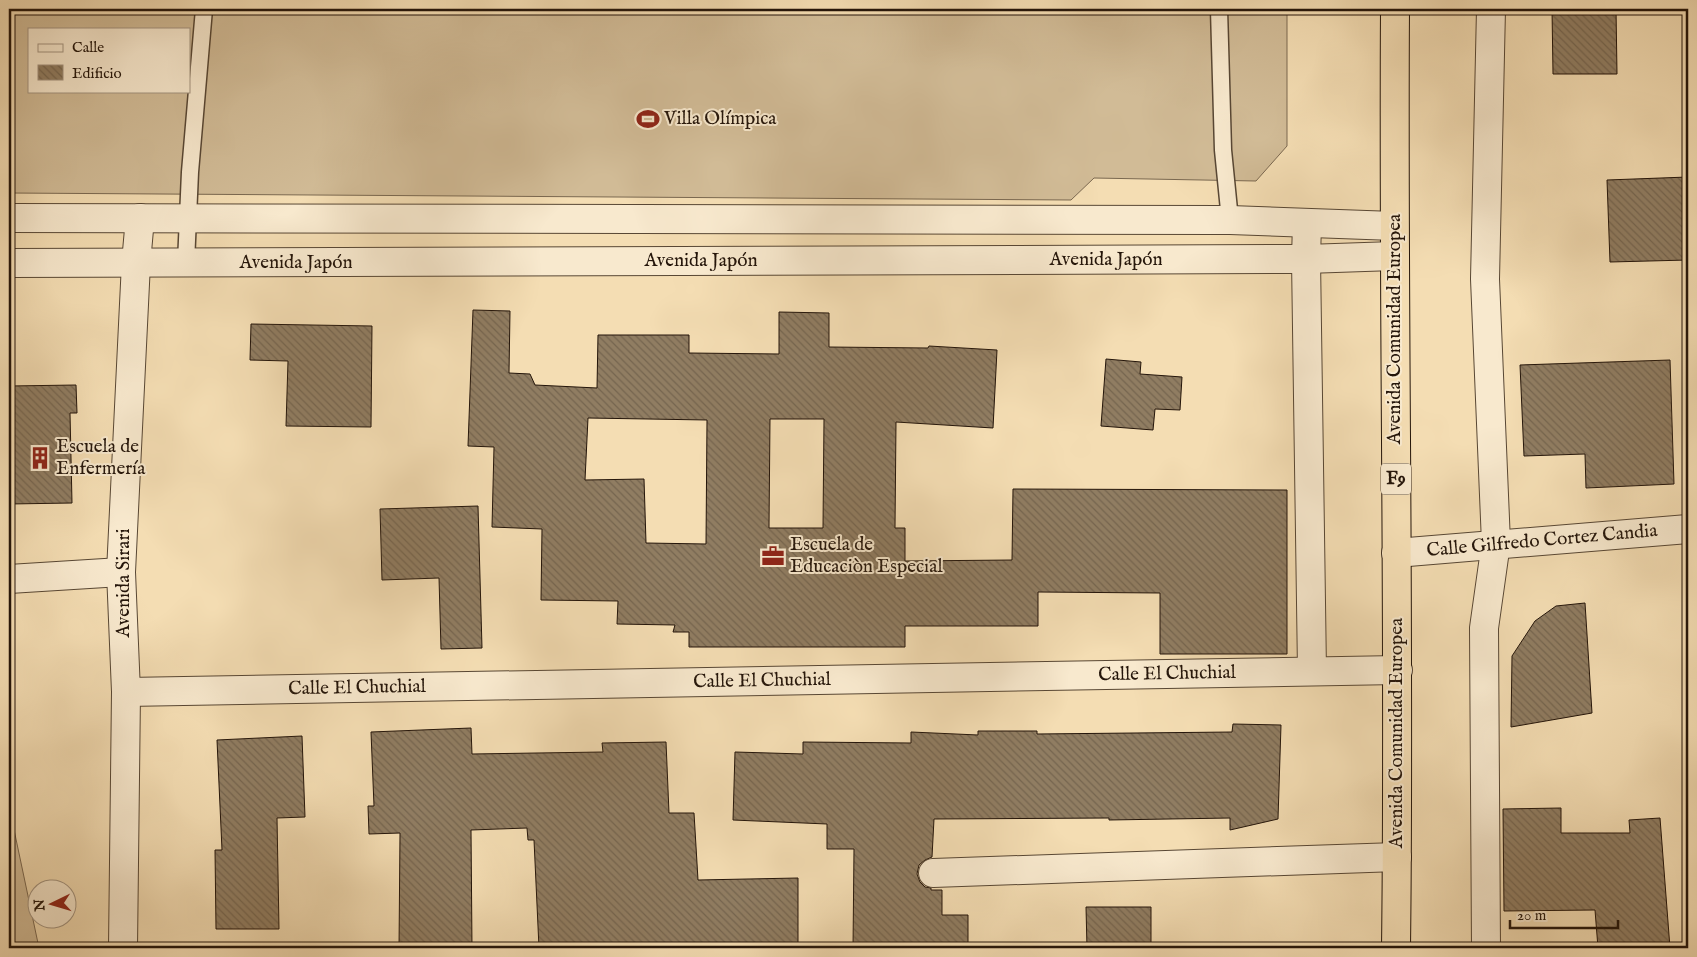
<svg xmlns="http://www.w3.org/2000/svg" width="1697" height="957" font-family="'IM FELL English',serif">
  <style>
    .pitch { fill: #d1bb96; stroke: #7a6850; fill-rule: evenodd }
    .building { fill: url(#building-back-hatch); stroke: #24150a; fill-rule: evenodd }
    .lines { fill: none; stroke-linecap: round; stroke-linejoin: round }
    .service-casing { stroke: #584734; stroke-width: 19 }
    .minor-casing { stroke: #584734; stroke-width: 30 }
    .tertiary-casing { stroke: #584734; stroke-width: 30 }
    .trunk-casing { stroke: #24150a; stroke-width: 30 }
    .service { stroke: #f8e9ce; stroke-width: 16 }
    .minor { stroke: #f8e9ce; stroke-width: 28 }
    .tertiary { stroke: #f8e9ce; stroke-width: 28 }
    .trunk { stroke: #f4ddb3; stroke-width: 28 }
    .labels { text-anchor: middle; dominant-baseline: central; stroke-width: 4; stroke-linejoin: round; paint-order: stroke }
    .shield { fill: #f8e9ce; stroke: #645545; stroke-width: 1 }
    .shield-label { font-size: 18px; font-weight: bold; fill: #24150a }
    .poi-label { font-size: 19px; fill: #24150a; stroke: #f8e9ce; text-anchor: start }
    .street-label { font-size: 19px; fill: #24150a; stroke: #f8e9ce }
  </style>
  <defs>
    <pattern id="building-back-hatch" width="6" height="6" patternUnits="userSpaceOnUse" patternTransform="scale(1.25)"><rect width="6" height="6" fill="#907d62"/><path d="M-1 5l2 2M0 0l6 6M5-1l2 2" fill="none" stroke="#75654f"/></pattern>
  </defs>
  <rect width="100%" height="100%" fill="#f4ddb3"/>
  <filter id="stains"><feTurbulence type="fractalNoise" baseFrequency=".004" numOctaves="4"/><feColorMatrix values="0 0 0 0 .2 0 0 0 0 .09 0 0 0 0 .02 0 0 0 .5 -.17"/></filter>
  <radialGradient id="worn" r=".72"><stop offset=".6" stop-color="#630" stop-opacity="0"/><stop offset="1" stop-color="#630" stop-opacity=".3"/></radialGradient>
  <!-- pitch -->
  <g class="pitch">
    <path d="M9 9H1287V146L1256 181 1094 178 1071 200 9 193ZM29 29H189V91H29Z"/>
    <path d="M9 806 39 948H9Z"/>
  </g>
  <!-- building -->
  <g class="building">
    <path d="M1552 9H1616L1617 74H1553Z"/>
    <path d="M1688 177V260L1610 262 1607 180Z"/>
    <path d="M473 310 510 311 509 373 530 374 535 385 597 388 598 335H689V353L779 354V312L829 313V347L928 348 929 346 997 350 993 428 896 422 895 528H905V561L1012 560 1013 489 1287 490V654H1160V593L1038 592V626H905V647H689V632H673L675 625 617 624 618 601 541 600 542 529 492 527 494 447 468 446ZM588 418 707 420 706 544 646 543 644 479 585 480ZM770 419H824L823 528H769Z"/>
    <path d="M251 324 372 326 371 427 286 426 288 361 250 360Z"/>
    <path d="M1106 359 1141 362 1140 374 1182 377 1180 410 1155 409 1153 430 1101 426Z"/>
    <path d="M1670 360 1674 484 1586 488 1585 454 1524 456 1520 365Z"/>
    <path d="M76 385 77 413H70L72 503 9 504V386Z"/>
    <path d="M478 506 482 648 441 649 439 578 382 580 380 509Z"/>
    <path d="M1585 603 1592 713 1511 727 1512 656 1535 621 1556 606Z"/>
    <path d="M1233 724 1281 725 1278 819 1230 830V818L1109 820V818L934 819 932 857 925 860 919 865 917 874 920 882 925 887 931 888V890H942V915H968V948H853L854 849H827V824L733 820 735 752 803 754V742L911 743V732L978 735V731H1037V734L1232 732Z"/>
    <path d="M471 728 472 754 603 752 602 743 666 742 669 813H694L698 880 798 878V948H539L534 840H528L527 828 471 830 472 948H399L400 833 369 834 368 806H374L371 732Z"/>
    <path d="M302 736 305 817 277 818 279 929H216L215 850H222L217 740Z"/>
    <path d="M1561 808V833H1630L1629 820 1660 818 1670 948H1598L1595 910 1504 911 1503 809Z"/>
    <path d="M1086 907H1151V948H1087Z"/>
  </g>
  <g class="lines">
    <defs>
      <g id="service">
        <path d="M1219 9 1223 150 1230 220"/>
        <path d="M186 263 190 172 204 9"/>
      </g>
      <g id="minor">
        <path d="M1307 223 1306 259 1312 671"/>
        <path d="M1396 553 1688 529"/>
        <path d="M9 579 121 572"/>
        <path d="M126 692 1398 670"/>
        <path d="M933 873 1397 857"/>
        <path d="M123 948 126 692 121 572 136 263 140 218"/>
        <path d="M1486 948 1484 628 1496 543 1485 279 1491 9"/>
      </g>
      <g id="tertiary">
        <path d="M9 218 1230 220 1394 226"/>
        <path d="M9 263 1306 259 1394 256"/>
      </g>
      <path id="trunk" d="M1395 9C1393 322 1400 635 1396 948"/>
    </defs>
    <!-- service casing -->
    <use href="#service" class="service-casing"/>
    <!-- minor casing -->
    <use href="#minor" class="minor-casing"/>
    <!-- tertiary casing -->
    <use href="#tertiary" class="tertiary-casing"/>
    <!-- trunk casing -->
    <use href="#trunk" class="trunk-casing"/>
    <!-- service -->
    <use href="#service" class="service"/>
    <!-- minor -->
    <use href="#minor" class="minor"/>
    <!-- tertiary -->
    <use href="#tertiary" class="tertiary"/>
    <!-- trunk -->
    <use href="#trunk" class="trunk"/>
  </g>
  <!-- icons -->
  <defs>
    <symbol id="stadium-bare" viewBox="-9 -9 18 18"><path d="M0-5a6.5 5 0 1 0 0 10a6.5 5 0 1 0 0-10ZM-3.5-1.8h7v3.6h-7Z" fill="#8f2418" stroke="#f8e9ce" stroke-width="2.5" paint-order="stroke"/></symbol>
    <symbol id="building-bare" viewBox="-9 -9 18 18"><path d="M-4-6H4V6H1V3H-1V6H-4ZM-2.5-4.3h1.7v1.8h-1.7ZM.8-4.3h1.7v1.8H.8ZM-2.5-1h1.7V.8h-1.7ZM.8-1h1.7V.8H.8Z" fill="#8f2418" stroke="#f8e9ce" stroke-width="2.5" paint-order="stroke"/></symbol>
    <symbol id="office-bare" viewBox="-9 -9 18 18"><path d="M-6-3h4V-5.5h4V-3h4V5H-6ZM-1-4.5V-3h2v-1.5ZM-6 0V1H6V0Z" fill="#8f2418" stroke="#f8e9ce" stroke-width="2.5" paint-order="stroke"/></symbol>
  </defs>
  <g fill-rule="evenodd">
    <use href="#stadium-bare" x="632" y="103" width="32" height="32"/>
    <use href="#building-bare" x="24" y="442" width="32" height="32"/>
    <use href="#office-bare" x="757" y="540" width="32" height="32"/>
  </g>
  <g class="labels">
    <!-- shield labels -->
    <rect class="shield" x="1381" y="463.5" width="30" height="31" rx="4"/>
    <g class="shield-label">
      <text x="1396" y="479">F9</text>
    </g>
    <!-- poi labels -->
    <g class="poi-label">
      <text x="664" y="119">Villa Olímpica</text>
      <text x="56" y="447">Escuela de<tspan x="56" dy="22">Enfermería</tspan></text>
      <text x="790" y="545">Escuela de<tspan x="790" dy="22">Educaciòn Especial</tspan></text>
    </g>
    <!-- street labels -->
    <g class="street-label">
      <text x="1106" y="260">Avenida Japón</text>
      <text x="701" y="261">Avenida Japón</text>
      <text x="296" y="263">Avenida Japón</text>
      <text transform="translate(1395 329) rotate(-90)">Avenida Comunidad Europea</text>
      <text transform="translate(1542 541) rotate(-5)">Calle Gilfredo Cortez Candia</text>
      <text transform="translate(124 583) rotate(-90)">Avenida Sirari</text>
      <text transform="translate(1167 674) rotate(-1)">Calle El Chuchial</text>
      <text transform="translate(762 681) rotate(-1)">Calle El Chuchial</text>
      <text transform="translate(357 688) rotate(-1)">Calle El Chuchial</text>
      <text transform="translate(1397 733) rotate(-90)">Avenida Comunidad Europea</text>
    </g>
  </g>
  <!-- margin -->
  <rect width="1697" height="957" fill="none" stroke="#f4ddb3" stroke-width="30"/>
  <rect x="10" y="10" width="1677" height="937" fill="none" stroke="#24150a" stroke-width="2.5"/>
  <rect x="15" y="15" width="1667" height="927" fill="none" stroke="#24150a"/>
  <!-- legend -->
  <rect x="28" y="28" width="162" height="65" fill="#f8e9ce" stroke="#a39480"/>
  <rect x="38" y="44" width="25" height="8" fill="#f8e9ce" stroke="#a39480"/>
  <text x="72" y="52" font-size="15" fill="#24150a">Calle</text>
  <rect x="38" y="65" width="25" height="15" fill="url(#building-back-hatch)" stroke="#a39480"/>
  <text x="72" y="78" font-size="15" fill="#24150a">Edificio</text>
  <!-- north arrow -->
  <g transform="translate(52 904) rotate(265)"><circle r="24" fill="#f8e9ce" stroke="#a39480"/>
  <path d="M0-4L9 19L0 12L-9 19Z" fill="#8f2418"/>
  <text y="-8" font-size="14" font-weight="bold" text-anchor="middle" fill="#24150a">N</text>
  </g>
  <!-- scale -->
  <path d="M1510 920v8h108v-8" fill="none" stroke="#24150a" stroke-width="2.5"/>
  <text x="1517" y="920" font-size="15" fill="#24150a" stroke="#f8e9ce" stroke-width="4" paint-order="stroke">20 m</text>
  <rect width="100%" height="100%" filter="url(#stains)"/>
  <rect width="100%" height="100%" fill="url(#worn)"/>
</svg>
